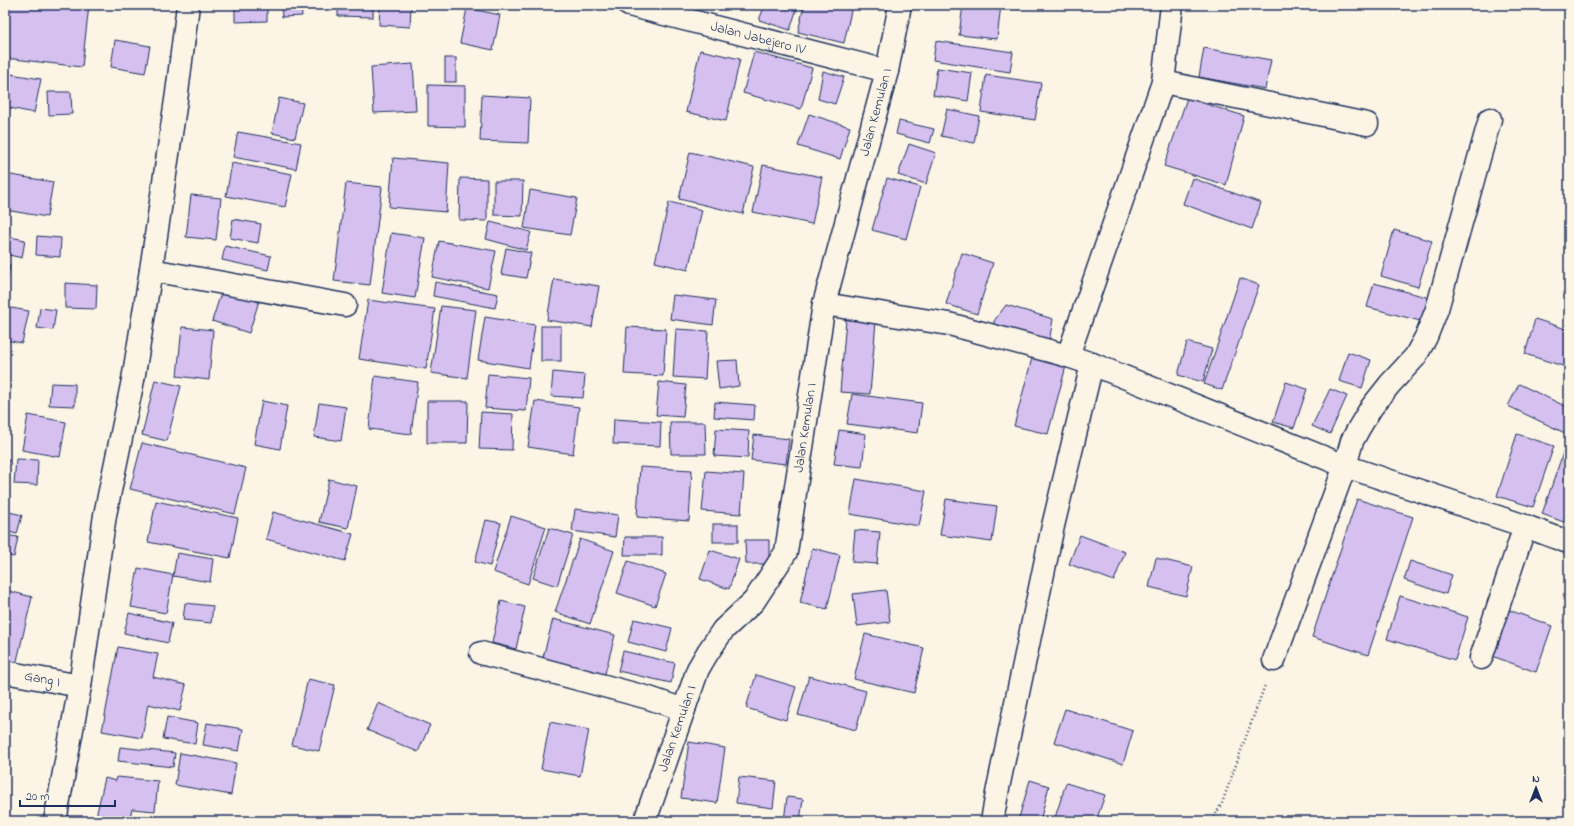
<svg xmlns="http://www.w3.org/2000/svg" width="1574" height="826" font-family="'Indie Flower',sans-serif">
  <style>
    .building { fill: #d6c0f0; stroke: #1b2f5e }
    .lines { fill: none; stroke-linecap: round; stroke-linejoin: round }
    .minor-casing { stroke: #1b2f5e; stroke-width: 25 }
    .tertiary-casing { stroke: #1b2f5e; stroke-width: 25 }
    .path { stroke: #1b2f5e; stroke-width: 2.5; stroke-dasharray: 1 3; stroke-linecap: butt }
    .minor { stroke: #fcf5e5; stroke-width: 22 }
    .tertiary { stroke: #fcf5e5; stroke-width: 22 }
    .labels { text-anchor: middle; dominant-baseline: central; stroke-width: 3.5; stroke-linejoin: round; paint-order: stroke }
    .street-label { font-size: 14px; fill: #1b2f5e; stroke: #fcf5e5 }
  </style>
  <rect width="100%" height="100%" fill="#fcf5e5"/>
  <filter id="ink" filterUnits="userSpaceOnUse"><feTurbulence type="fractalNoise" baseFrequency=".025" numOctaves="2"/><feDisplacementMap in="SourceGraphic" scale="8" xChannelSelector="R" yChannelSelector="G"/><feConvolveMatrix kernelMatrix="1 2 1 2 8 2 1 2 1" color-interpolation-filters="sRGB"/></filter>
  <g filter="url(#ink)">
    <!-- building -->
    <g class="building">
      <path d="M5 5H89L82 67 5 58Z"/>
      <path d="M235 5H267V21L235 22Z"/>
      <path d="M281 5H301L302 16 282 17Z"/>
      <path d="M338 5H373V17L338 16Z"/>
      <path d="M380 5H411L410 27 379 25Z"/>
      <path d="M765 5H798L790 30 759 20Z"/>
      <path d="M804 5 852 6 844 43 798 32Z"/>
      <path d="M963 5H1001L997 39 959 35Z"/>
      <path d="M467 8 500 15 493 50 460 43Z"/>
      <path d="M115 40 150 46 145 73 111 67Z"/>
      <path d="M936 41 1013 52 1010 72 933 60Z"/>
      <path d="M1204 48 1271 60 1265 89 1199 77Z"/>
      <path d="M700 50 740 59 726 121 686 112Z"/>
      <path d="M754 52 812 68 801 109 743 93Z"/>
      <rect x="445" y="58" width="11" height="24"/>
      <path d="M413 64 416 111 374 113 371 67Z"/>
      <path d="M937 68 972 73 968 101 933 95Z"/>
      <path d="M823 71 844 77 835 104 818 99Z"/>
      <path d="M5 73 41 79 34 113 5 107Z"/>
      <path d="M986 75 1041 83 1035 120 981 112Z"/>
      <path d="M428 85 465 86V127L428 126Z"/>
      <path d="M48 92H71L72 114 49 115Z"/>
      <path d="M482 95 530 98 528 143 480 141Z"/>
      <path d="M279 98 303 103 295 138 272 133Z"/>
      <path d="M1187 98 1244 116 1226 185 1164 166Z"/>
      <path d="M947 109 979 116 974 143 941 136Z"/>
      <path d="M809 114 850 127 840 159 798 146Z"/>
      <path d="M5 115 9 116 5 132Z"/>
      <path d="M899 121 934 129 930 143 896 134Z"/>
      <path d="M238 132 301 143 296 169 233 157Z"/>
      <path d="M909 144 936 153 926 184 898 175Z"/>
      <path d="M690 152 754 167 743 214 679 199Z"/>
      <path d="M393 158 449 163 446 212 389 207Z"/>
      <path d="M232 163 292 174 285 207 226 196Z"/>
      <path d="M763 165 822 177 812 224 753 212Z"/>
      <path d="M5 174 53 182 47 217 5 210Z"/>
      <path d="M460 178 487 179V221L459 220Z"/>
      <path d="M887 178 920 187 906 239 872 230Z"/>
      <path d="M1192 178 1261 203 1252 229 1183 204Z"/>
      <path d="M494 181H523L522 216 494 215Z"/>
      <path d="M346 183 382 187 370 285 334 281Z"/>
      <path d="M530 190 577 198 570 235 524 228Z"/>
      <path d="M191 195 221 198 216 240 186 237Z"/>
      <path d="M669 202 702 210 688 270 655 262Z"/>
      <path d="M233 219 261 224 258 243 230 238Z"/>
      <path d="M490 222 531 232 526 250 486 239Z"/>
      <path d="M1394 230 1432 241 1418 287 1381 276Z"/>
      <path d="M391 233 425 238 415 298 382 293Z"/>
      <path d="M5 236 25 240 22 258 5 254Z"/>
      <path d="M37 236 61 238 60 257 36 255Z"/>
      <path d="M439 241 496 251 488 288 432 277Z"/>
      <path d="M225 246 271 256 268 270 222 260Z"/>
      <path d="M506 248 531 253 526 278 501 274Z"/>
      <path d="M962 253 993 263 977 314 946 304Z"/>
      <path d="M5 264 10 265 5 294Z"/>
      <path d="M1240 278 1259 285 1222 390 1204 384Z"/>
      <path d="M554 279 599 286 592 327 547 320Z"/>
      <path d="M435 282 498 294 495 308 433 296Z"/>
      <path d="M65 283 97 285 96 309 65 308Z"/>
      <path d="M1374 283 1430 298 1424 322 1367 307Z"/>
      <path d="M222 290 259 301 249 333 212 321Z"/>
      <path d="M673 295 716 300 713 325 670 319Z"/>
      <path d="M368 300 435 309 426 369 359 359Z"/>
      <path d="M1006 305 1053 319 1049 342 993 336 994 321Z"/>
      <path d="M441 306 476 310 467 378 431 373Z"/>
      <path d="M5 307 29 311 22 343 5 340Z"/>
      <path d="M40 308 56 310 53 330 37 328Z"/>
      <path d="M485 317 535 325 529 368 478 360Z"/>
      <path d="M846 319 876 321 870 394 840 392Z"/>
      <path d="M1535 319 1569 330V368L1525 354Z"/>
      <rect x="541" y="326" width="20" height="35"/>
      <path d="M182 327 213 330 209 380 177 376Z"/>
      <path d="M627 327 666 329 663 376 624 374Z"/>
      <path d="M676 329 708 331 705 379 673 377Z"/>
      <path d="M1187 342 1212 349 1203 382 1178 375Z"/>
      <path d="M1348 352 1371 360 1362 388 1339 381Z"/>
      <path d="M1032 358 1066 366 1048 434 1014 426Z"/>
      <path d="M737 360 739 386 719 389 716 361Z"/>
      <path d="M553 372 585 375 583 398 551 396Z"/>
      <path d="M488 374 529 378 526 411 485 408Z"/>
      <path d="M375 376 418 382 411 434 369 429Z"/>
      <path d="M155 380 181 386 167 441 142 435Z"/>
      <path d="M659 382 686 385 683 417 656 415Z"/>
      <path d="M1286 382 1307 389 1294 428 1273 422Z"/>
      <path d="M51 383 75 384V406L49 405Z"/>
      <path d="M1519 384 1569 408V435L1508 406Z"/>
      <path d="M1330 389 1347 396 1330 434 1312 426Z"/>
      <path d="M852 394 922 403 918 433 847 424Z"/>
      <path d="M262 401 287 406 280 449 254 444Z"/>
      <path d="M427 401H468L467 443H427Z"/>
      <path d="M535 401 579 407 573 454 528 447Z"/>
      <path d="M715 402 755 405 754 420 714 417Z"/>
      <path d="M319 403 346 407 341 441 314 437Z"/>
      <path d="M481 412 513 414 512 450 479 449Z"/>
      <path d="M28 415 66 422 60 457 22 450Z"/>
      <path d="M614 419 661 422 660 446 613 444Z"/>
      <path d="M670 422H705L706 454H671Z"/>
      <path d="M716 429 749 431 748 458 714 456Z"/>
      <path d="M839 430 866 434 862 467 834 464Z"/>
      <path d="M1517 434 1554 446 1533 507 1497 496Z"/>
      <path d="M754 435 789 439 786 464 751 460Z"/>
      <path d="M142 443 246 468 235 514 130 489Z"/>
      <path d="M1564 450 1569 452V524L1542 514Z"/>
      <path d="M5 459 9 460 5 474Z"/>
      <path d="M16 459 38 460 37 485 14 484Z"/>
      <path d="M640 467 692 470 689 521 637 517Z"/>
      <path d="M706 471 744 474 741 514 702 511Z"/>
      <path d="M329 479 357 486 348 528 319 522Z"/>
      <path d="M856 479 926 491 919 526 850 514Z"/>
      <path d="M946 499 997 506 992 542 940 535Z"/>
      <path d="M1357 499 1413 517 1368 655 1312 637Z"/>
      <path d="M156 501 238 518 230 558 148 542Z"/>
      <path d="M575 509 618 515 615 537 572 531Z"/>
      <path d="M5 511 22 515 17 534 5 531Z"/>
      <path d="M273 512 353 534 345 561 266 539Z"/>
      <path d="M511 516 546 527 528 584 493 572Z"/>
      <path d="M486 520 501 523 490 566 475 562Z"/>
      <rect x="713" y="524" width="25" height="18"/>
      <path d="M549 528 573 535 557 586 533 578Z"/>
      <path d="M855 530 880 532 877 564 852 562Z"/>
      <path d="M5 535 18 537 14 557 5 555Z"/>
      <path d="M1080 535 1125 552 1114 581 1069 564Z"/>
      <path d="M625 537H662V555H624Z"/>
      <path d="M580 539 614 551 590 624 555 612Z"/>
      <path d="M745 540H769V564H746Z"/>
      <path d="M812 548 840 555 827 609 800 603Z"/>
      <path d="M710 550 739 559 729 589 700 579Z"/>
      <path d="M177 553 213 559 210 582 173 576Z"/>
      <path d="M1156 558 1193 567 1186 596 1149 587Z"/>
      <path d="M628 561 666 574 655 606 617 593Z"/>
      <path d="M1410 561 1452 575 1446 594 1404 580Z"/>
      <path d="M138 568 173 575 166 613 131 607Z"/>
      <path d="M5 590 32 597 16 665 5 662Z"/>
      <path d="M886 590 890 622 857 626 853 594Z"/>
      <path d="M1400 596 1468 617 1455 660 1387 639Z"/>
      <path d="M501 601 525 607 516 649 492 643Z"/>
      <path d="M185 603 213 606 211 623 183 620Z"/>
      <path d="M1509 610 1552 626 1536 672 1492 656Z"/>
      <path d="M129 613 172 623 168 643 124 633Z"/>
      <path d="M553 619 615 635 603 681 541 665Z"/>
      <path d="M634 619 672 628 666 652 628 642Z"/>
      <path d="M865 634 924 648 914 693 854 679Z"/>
      <path d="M118 647 158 654 153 677 186 685 180 711 148 704 142 738 102 731Z"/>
      <path d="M623 651 675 663 671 683 618 671Z"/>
      <path d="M756 675 796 687 786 720 746 708Z"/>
      <path d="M809 676 866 691 856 730 798 715Z"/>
      <path d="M308 679 335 685 319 751 292 745Z"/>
      <path d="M378 703 430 725 418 752 367 730Z"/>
      <path d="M1065 709 1133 731 1123 764 1054 742Z"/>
      <path d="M167 717 198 723 195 744 163 739Z"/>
      <path d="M550 722 589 730 580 776 541 769Z"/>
      <path d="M207 723 243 729 239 751 203 745Z"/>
      <path d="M689 742 725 748 717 803 681 798Z"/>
      <path d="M120 747 175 753 173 767 118 761Z"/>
      <path d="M180 753 236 763 231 795 175 785Z"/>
      <path d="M117 777 158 781 155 811 132 809 129 821H95L105 778 116 781Z"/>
      <path d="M739 777 776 781 773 808 736 803Z"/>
      <path d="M1030 780 1049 786 1040 821H1018Z"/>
      <path d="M1066 783 1105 795 1096 821H1054Z"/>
      <path d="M787 797 803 799 800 821H784Z"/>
    </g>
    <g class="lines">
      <defs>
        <g id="minor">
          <path id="s1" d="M629 5 887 71"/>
          <path d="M1163 82 1367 124"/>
          <path d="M151 270 345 305"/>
          <path d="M824 304 949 324 1068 356 1163 82 1172 5"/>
          <path d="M1068 356 1092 364 1345 466 1525 526 1565 541"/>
          <path d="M481 653 649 698 684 710"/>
          <path d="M1481 658 1525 526"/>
          <path d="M1274 660 1345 466 1352 441 1359 428 1371 408 1390 384 1415 357 1426 337 1437 309 1490 119"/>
          <path id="s2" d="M5 672 80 686"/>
          <path id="s3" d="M645 821 698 669 708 652 723 630 754 601 786 552 824 304 887 71 900 5"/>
          <path d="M992 821 998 788 1053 526 1092 364"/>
        </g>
        <path id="tertiary" d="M55 821 80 686 105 515 133 380 151 270 177 93 188 5"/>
      </defs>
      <!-- minor casing -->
      <use href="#minor" class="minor-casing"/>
      <!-- tertiary casing -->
      <use href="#tertiary" class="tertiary-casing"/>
      <!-- path -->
      <path class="path" d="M1212 821 1222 803 1265 685"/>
      <!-- minor -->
      <use href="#minor" class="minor"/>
      <!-- tertiary -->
      <use href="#tertiary" class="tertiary"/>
    </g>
  </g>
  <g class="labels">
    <!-- street labels -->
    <g class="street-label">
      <text stroke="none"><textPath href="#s1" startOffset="133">Jalan Jabejero IV</textPath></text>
      <text stroke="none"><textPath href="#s3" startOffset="758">Jalan Kemulan I</textPath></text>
      <text stroke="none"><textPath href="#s3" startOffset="434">Jalan Kemulan I</textPath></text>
      <text stroke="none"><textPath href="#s2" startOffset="38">Gang I</textPath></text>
      <text stroke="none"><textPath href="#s3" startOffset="98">Jalan Kemulan I</textPath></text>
    </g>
  </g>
  <!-- margin -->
  <rect width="1574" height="826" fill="none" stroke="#fcf5e5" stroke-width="20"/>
  <rect x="10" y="10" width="1554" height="806" fill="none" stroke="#1b2f5e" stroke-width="1.5" filter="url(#ink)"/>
  <!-- north arrow -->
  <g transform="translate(1536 788)" stroke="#fcf5e5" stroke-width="3" paint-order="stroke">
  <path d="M0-3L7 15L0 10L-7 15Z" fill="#1b2f5e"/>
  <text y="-6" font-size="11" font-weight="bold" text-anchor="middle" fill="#1b2f5e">N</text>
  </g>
  <!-- scale -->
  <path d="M20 800v6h95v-6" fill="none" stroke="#1b2f5e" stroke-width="2"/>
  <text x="26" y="800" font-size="12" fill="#1b2f5e" stroke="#fcf5e5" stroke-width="3" paint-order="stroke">20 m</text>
</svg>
